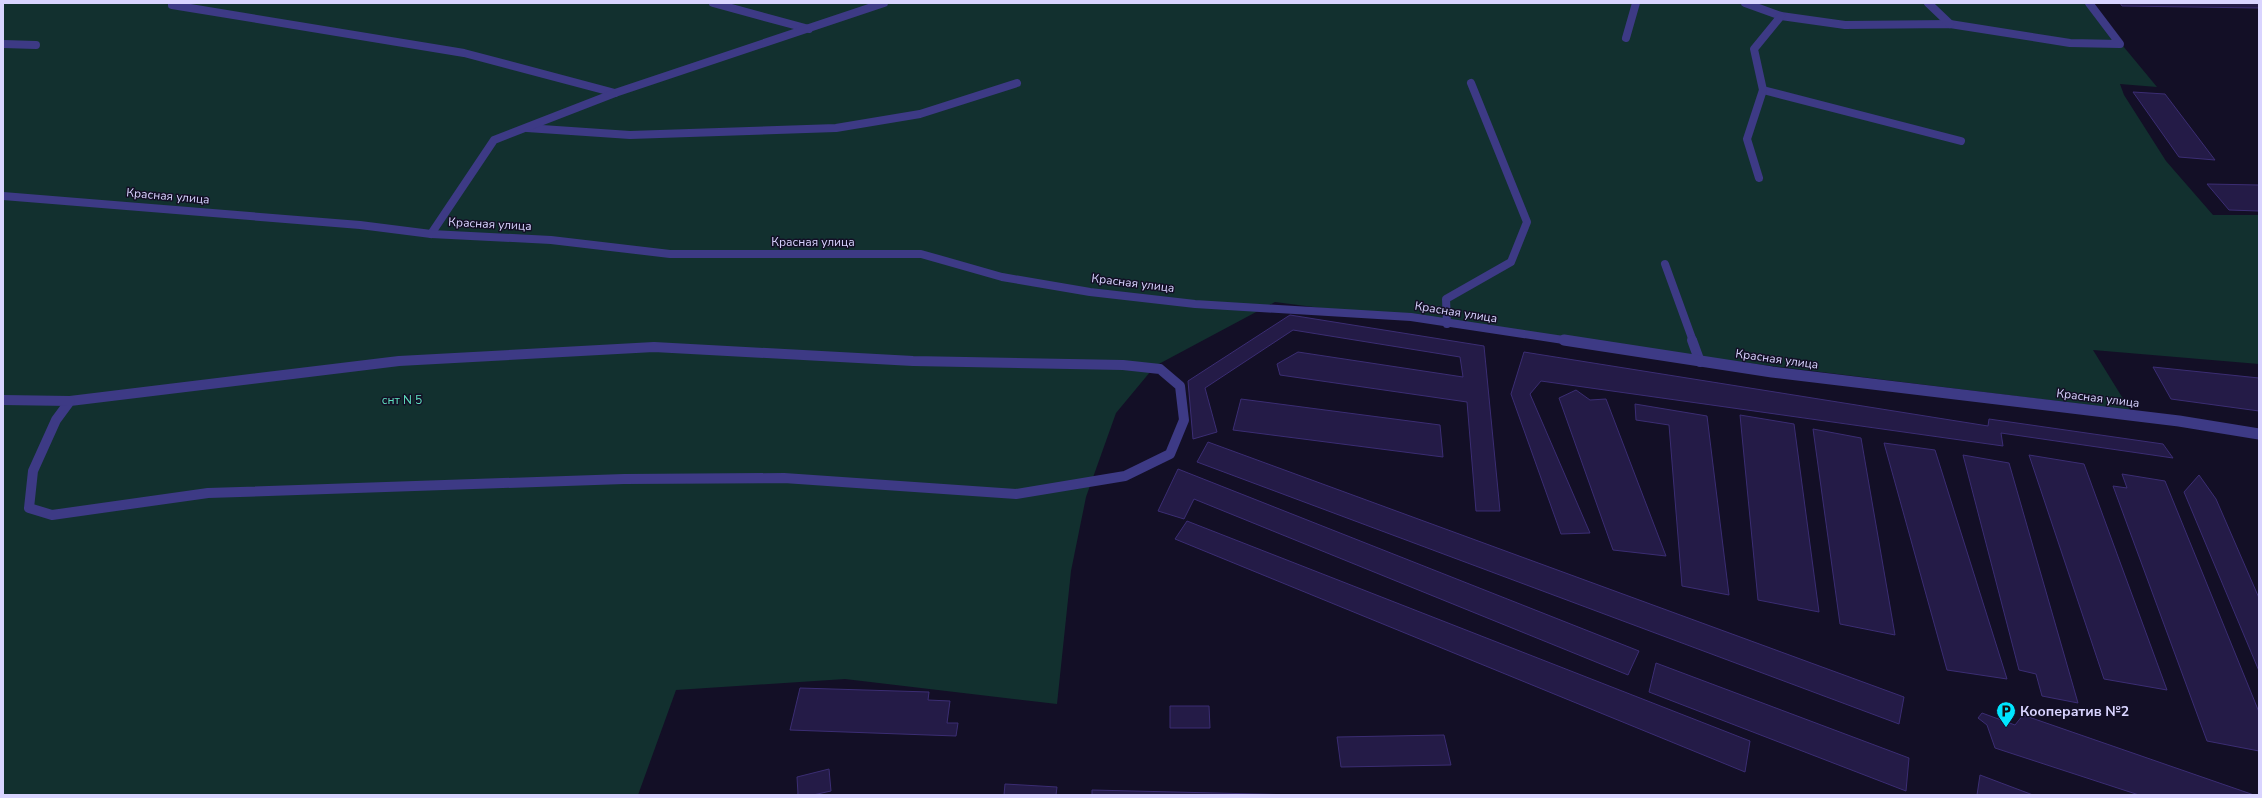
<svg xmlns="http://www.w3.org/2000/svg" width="2262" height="798" font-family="'Nunito Sans',sans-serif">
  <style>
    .green { fill: #12302f }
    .building { fill: #241b47; stroke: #3b2d73 }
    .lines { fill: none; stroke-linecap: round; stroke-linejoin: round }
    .lane-far1 { stroke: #3d3a85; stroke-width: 8 }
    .lane { stroke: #3d3a85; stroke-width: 10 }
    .street-far1 { stroke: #3d3a85; stroke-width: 8 }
    .street { stroke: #3d3a85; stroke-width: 11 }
    .labels { text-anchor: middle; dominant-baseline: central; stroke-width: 3; stroke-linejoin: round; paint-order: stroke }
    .street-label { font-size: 12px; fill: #d9d4ff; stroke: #130f26 }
    .park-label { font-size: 12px; fill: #5fe0c0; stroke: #130f26 }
    .near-poi-label { font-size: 14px; font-weight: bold; fill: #d9d4ff; stroke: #130f26; text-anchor: start }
  </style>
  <rect width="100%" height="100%" fill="#130f26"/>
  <!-- green -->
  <path class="green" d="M3 3H2094L2099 17 2157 87 2120 84 2124 95 2166 161 2213 215H2259V364L2093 350 2130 410 1651 351 1275 302 1155 366 1116 413 1086 497 1071 571 1057 704 845 679 676 690 638 795H3Z"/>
  <!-- building -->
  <g class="building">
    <path d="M2120 3H2259V8L2122 6Z"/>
    <path d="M2133 92 2165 94 2215 160 2179 157Z"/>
    <path d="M2207 184 2259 185V211L2229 210Z"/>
    <path d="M1290 315 1484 346 1500 511H1476L1467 402 1280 375 1277 364 1298 352 1463 377 1460 357 1293 330 1205 388 1217 432 1193 439 1188 381Z"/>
    <path d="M1524 352 1988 426 1989 419 2163 444 2173 458 2001 433 2003 446 1541 381 1530 394 1590 533 1561 534 1511 394Z"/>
    <path d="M2153 367 2259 378V411L2171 399Z"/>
    <path d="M1576 390 1590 400 1606 399 1666 556 1613 550 1559 398Z"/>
    <path d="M1241 399 1440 425 1443 457 1233 430Z"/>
    <path d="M1635 404 1707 416 1729 595 1682 586 1669 425 1636 420Z"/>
    <path d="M1740 415 1794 424 1819 612 1758 600Z"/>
    <path d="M1813 429 1861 438 1895 635 1840 624Z"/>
    <path d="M1208 442 1904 697 1899 724 1197 462Z"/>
    <path d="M1884 443 1935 450 2007 679 1947 670Z"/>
    <path d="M1963 455 2009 463 2078 703 2042 696 2036 674 2019 670Z"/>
    <path d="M2029 455 2084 464 2167 690 2104 679Z"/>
    <path d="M1178 469 1639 651 1628 675 1194 499 1184 519 1158 511Z"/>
    <path d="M2122 474 2165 481 2259 712V751L2207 741 2113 486 2127 488Z"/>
    <path d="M2199 475 2216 499 2259 598V671L2184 492Z"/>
    <path d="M1187 521 1750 741 1745 772 1175 539Z"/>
    <path d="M1656 663 1909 758 1906 791 1649 692Z"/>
    <path d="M800 688 929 692 928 700 950 701 947 723H958L956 736 790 730Z"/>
    <path d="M1170 706H1209L1210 728H1170Z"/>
    <path d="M1982 713 2015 725 2023 715 2254 795H2139L1995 748 1987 725 1978 718Z"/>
    <path d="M1444 735 1451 765 1341 767 1337 737Z"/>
    <path d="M829 769 831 791 813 795H795L798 794 797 777Z"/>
    <path d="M1980 775 2033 795H1977Z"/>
    <path d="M1005 784 1057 787 1056 795H1004Z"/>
    <path d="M1092 790 1297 795H1092Z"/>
  </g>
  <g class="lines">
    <!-- lane-far1 -->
    <g class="lane-far1">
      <path d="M713 3 809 29"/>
      <path d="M1745 3 1781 16 1845 25 1950 24 2070 43 2120 44 2089 3"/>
      <path d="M1928 3 1950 24"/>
      <path d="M172 5 464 53 615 93"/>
      <path d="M1626 38 1636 3"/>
      <path d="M3 44 36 45"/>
      <path d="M1763 90 1961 141"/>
      <path d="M527 128 630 135 836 128 920 114 1017 83"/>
      <path d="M1759 178 1747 139 1763 90 1754 49 1781 16"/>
      <path d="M431 234 494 140 615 93 884 3"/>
      <path d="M1665 264 1693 341"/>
      <path d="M1447 324 1446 299 1511 262 1527 222 1471 83"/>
    </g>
    <!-- lane -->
    <g class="lane">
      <path d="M1692 340 1700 362"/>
      <path d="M654 347 913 361 1123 365 1160 369 1180 386 1184 420 1170 454 1125 476 1016 494 784 478 624 479 208 493 52 515 29 508 33 471 56 420 70 401 399 361Z"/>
      <path d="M3 400 70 401"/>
    </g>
    <!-- street-far1 -->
    <path class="street-far1" d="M3 196 360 225 431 234 551 240 670 254H921L1002 277 1090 292 1195 304 1411 317 1570 341"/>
    <!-- street -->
    <path class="street" d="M1564 340 1772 372 2179 421 2259 434"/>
  </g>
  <!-- icons -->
  <defs>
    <symbol id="parking-pin" viewBox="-11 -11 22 30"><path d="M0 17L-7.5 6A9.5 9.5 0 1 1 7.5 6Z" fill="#00e5ff" stroke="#130f26"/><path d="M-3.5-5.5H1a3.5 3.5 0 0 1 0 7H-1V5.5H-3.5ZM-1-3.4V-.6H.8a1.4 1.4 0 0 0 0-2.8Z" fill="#111"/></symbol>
  </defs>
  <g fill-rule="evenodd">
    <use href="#parking-pin" x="1995" y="700" width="22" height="30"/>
  </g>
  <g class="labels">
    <!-- street labels -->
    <g class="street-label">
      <text transform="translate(168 196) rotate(5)">Красная улица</text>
      <text transform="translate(490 224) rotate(3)">Красная улица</text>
      <text x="813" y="242">Красная улица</text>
      <text transform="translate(1133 283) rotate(7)">Красная улица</text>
      <text transform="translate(1456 312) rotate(9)">Красная улица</text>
      <text transform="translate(1777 359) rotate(8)">Красная улица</text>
      <text transform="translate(2098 398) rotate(7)">Красная улица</text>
    </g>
    <!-- park labels -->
    <g class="park-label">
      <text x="402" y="400">снт N 5</text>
    </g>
    <!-- near-poi labels -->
    <g class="near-poi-label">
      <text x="2020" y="711">Кооператив №2</text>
    </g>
  </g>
  <!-- border -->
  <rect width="2262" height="798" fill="none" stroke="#d9d4ff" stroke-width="8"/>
</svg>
